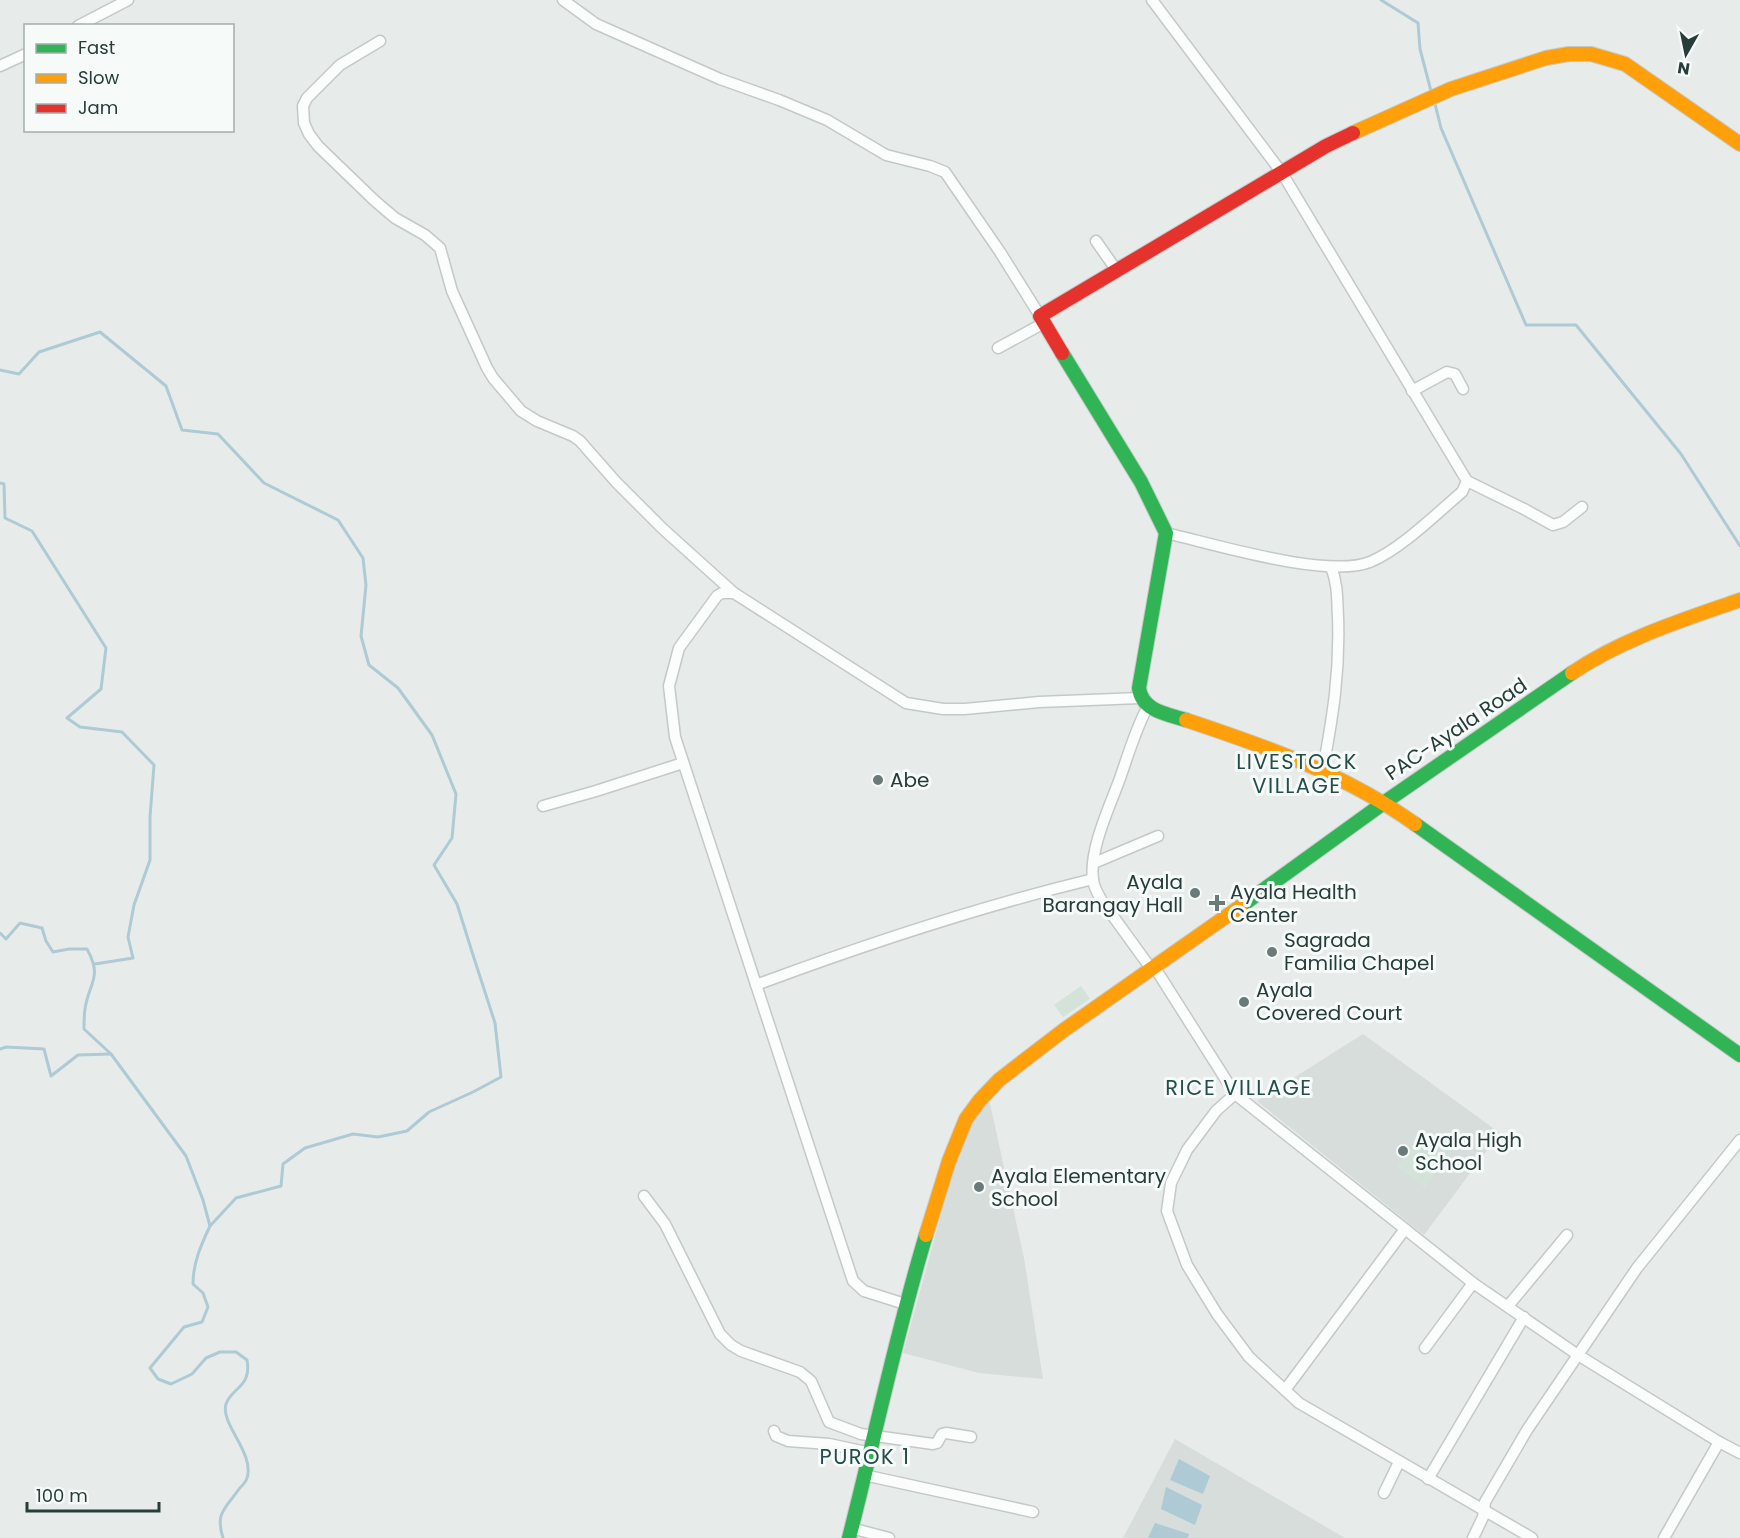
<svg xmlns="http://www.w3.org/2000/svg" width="1740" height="1538" font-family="Poppins,sans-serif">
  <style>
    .built { fill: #d6ddda }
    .green { fill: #d3e3da }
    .water { fill: #aecad4 }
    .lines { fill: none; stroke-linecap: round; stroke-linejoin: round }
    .stream { stroke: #aecad4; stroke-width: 3 }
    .street-casing { stroke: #c4c9c7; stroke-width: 13 }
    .fast-casing { stroke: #c5cac9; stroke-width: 16 }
    .slow-casing { stroke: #c5cac9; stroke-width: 16 }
    .jam-casing { stroke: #c5cac9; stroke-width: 16 }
    .street { stroke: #fbfcfc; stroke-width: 10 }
    .fast { stroke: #30b455; stroke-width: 14 }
    .slow { stroke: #ff9f0a; stroke-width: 14 }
    .jam { stroke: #e5322d; stroke-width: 14 }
    .poi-dot { fill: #6a7a78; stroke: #f6faf9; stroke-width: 2 }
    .labels { text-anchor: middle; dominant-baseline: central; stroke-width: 6; stroke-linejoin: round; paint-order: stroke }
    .street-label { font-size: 20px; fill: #273d3a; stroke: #f6faf9 }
    .poi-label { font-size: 20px; fill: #273d3a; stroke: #f6faf9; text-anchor: start }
    .neighbourhood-label { font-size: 21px; letter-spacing: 1.5px; fill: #254d49; stroke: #f6faf9 }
  </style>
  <rect width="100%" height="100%" fill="#e7ecea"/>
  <!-- built -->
  <g class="built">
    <path d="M1363 1034 1500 1133 1424 1235 1257 1101Z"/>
    <path d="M989 1099 1024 1258 1043 1379 979 1373 903 1353 963 1135Z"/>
    <path d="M1175 1439 1345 1538H1123Z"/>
  </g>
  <!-- green -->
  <g class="green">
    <path d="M1081 986 1090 999 1063 1017 1054 1005Z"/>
    <path d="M1425 1130 1452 1151 1425 1188 1397 1167Z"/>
  </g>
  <!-- water -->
  <g class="water">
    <path d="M1179 1459 1210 1476 1203 1494 1170 1480Z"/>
    <path d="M1166 1487 1202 1505 1195 1525 1161 1509Z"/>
    <path d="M1155 1523 1189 1534 1188 1538H1148Z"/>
  </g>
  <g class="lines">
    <!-- stream -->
    <g class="stream">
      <path d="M1381 0 1418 23 1420 49 1431 91"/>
      <path d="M1434 100 1441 128 1526 325H1576L1681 454 1740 546"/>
      <path d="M0 370 19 374 39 352 100 332 166 386 182 430 218 434 264 483 338 520 363 558 366 585 361 636 369 665 398 688 432 735 456 794 452 838 434 865 457 904 473 955 495 1023 501 1077 473 1092 429 1112 407 1131 378 1137 353 1134 305 1148 283 1164 281 1186 236 1198 210 1226"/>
      <path d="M0 483 4 484 5 518 32 531 106 648 101 689 67 718 80 727 122 732 154 765 150 817V860L134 905 128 937 133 958 95 964"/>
      <path d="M0 933 6 939 20 923 42 928 46 941 53 952 69 949H87C103 978 89 982 85 1009 84 1015 84 1023 84 1029L111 1054 186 1156 203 1200 210 1226C201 1245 193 1263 193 1284L203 1293 208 1307 202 1322 184 1327 150 1368 158 1379 171 1384 192 1374 206 1358 220 1352H236L247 1360C252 1387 232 1387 226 1404 220 1424 255 1453 247 1478 246 1482 242 1486 239 1489 225 1509 215 1513 223 1538"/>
      <path d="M0 1049 6 1047 44 1049 51 1076 78 1055 111 1054"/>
    </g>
    <defs>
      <g id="street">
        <path d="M563 0 596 24 720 79 779 100 827 120 886 155 930 166 945 172 1000 252 1040 316"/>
        <path d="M1152 0 1282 173 1467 481 1462 492C1436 514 1401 549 1370 562 1327 579 1214 544 1166 533"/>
        <path d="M78 26 128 0"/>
        <path d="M380 41 340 65 307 98 303 106 304 123 309 134 318 146 375 201 395 218 425 235 440 248 452 291 487 368 493 378 521 411 537 421 573 436 580 441 616 482 663 529 734 593 906 703 943 709H965L1039 702 1140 698"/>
        <path d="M0 66 26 54"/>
        <path d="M1096 241 1117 271"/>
        <path d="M998 348 1044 323"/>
        <path d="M1412 391 1447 372 1455 374 1463 389"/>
        <path d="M1467 481 1524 509 1553 525 1563 522 1582 507"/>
        <path d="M734 593H722L717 596 679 648 669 686 675 737 853 1281 864 1291 905 1304"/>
        <path d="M1148 706C1135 730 1128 756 1119 781 1109 808 1089 850 1093 880 1094 888 1098 894 1102 901L1152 970"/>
        <path d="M1323 769C1333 715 1340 672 1338 617 1337 600 1338 584 1331 567"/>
        <path d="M543 806 596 791 683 763"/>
        <path d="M1094 863 1158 836"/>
        <path d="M1155 968 1235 1094 1473 1283 1578 1355 1719 1442 1740 1453"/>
        <path d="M756 985C866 944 978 907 1093 879"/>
        <path d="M1235 1094 1216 1111 1187 1150 1171 1183 1167 1211 1187 1265 1217 1314 1249 1357 1299 1403 1532 1538"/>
        <path d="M644 1196 665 1224 720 1334 731 1345 741 1351 800 1372 811 1381 829 1422 861 1434 933 1444 937 1443 942 1434 946 1433 971 1437"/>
        <path d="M1508 1306 1567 1235"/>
        <path d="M1425 1348 1473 1283"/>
        <path d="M1285 1390 1405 1229"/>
        <path d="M774 1431 776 1436 788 1441 829 1444 871 1453"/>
        <path d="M864 1475 1033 1512"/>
        <path d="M1428 1479 1524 1317"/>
        <path d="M1384 1493 1399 1462"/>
        <path d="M851 1528 889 1538"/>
        <path d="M1473 1538 1483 1517 1485 1502 1527 1430 1637 1268 1740 1140"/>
        <path d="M1664 1538 1719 1442"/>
      </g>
      <g id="fast">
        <path d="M1062 353 1141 482 1166 533 1139 688C1142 711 1167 714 1186 720"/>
        <path d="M1415 824 1740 1055"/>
        <path d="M1241 906 1385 802 1572 673"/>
        <path d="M849 1538C875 1437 896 1334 926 1235"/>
      </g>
      <g id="slow">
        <path d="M1353 133 1451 89 1546 58 1569 54H1591L1625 64 1740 144"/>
        <path d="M1572 673C1622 639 1683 620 1740 600"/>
        <path d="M1186 720C1267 747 1345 774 1415 824"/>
        <path d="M926 1235 949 1161 966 1119 980 1100 999 1080 1064 1030 1241 906"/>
      </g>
      <path id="jam" d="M1062 353 1040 316 1326 146 1353 133"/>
    </defs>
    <!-- street casing -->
    <use href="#street" class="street-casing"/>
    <!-- fast casing -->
    <use href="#fast" class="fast-casing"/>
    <!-- slow casing -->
    <use href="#slow" class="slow-casing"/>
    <!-- jam casing -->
    <use href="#jam" class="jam-casing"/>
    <!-- street -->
    <use href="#street" class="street"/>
    <!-- fast -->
    <use href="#fast" class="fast"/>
    <!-- slow -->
    <use href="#slow" class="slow"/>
    <!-- jam -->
    <use href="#jam" class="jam"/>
  </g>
  <!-- markers -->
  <g class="poi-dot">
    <circle cx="878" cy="780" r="6"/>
    <circle cx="1195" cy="893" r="6"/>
    <path d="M1214 894h6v6h6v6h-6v6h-6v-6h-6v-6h6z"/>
    <circle cx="1272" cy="952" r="6"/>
    <circle cx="1244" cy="1002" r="6"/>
    <circle cx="1403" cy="1151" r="6"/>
    <circle cx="979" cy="1187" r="6"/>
  </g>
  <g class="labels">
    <!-- street labels -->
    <g class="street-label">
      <text transform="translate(1456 729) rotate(-34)">PAC-Ayala Road</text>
    </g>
    <!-- poi labels -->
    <g class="poi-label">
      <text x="890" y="780">Abe</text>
      <text x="1183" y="882" text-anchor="end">Ayala<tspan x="1183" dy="23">Barangay Hall</tspan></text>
      <text x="1230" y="892">Ayala Health<tspan x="1230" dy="23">Center</tspan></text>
      <text x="1284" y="940">Sagrada<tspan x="1284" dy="23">Familia Chapel</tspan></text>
      <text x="1256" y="990">Ayala<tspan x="1256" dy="23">Covered Court</tspan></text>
      <text x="1415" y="1140">Ayala High<tspan x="1415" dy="23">School</tspan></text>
      <text x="991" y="1176">Ayala Elementary<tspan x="991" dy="23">School</tspan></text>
    </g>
    <!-- neighbourhood labels -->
    <g class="neighbourhood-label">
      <text x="1297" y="761">LIVESTOCK<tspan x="1297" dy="24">VILLAGE</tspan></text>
      <text x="1239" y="1087">RICE VILLAGE</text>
      <text x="865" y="1456">PUROK 1</text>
    </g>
  </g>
  <!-- legend -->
  <rect x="24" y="24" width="210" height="108" fill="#f6faf9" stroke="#a3aead" stroke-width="1.5"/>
  <rect x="36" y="44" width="30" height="9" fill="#30b455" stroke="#a3aead" stroke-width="1.5"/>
  <text x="78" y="54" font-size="18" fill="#273d3a">Fast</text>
  <rect x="36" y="74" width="30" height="9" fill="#ff9f0a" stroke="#a3aead" stroke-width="1.5"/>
  <text x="78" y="84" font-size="18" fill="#273d3a">Slow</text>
  <rect x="36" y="104" width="30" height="9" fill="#e5322d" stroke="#a3aead" stroke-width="1.5"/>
  <text x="78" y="114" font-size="18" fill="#273d3a">Jam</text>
  <!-- north arrow -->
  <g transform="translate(1686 54) rotate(189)" stroke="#f6faf9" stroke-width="4.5" paint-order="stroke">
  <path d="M0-4.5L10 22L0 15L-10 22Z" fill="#273d3a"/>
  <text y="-9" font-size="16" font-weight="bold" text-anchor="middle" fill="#273d3a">N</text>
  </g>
  <!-- scale -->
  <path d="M27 1502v9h132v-9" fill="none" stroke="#273d3a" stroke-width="3"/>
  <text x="36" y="1502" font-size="18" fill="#273d3a" stroke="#f6faf9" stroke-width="4.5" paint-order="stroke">100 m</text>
</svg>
